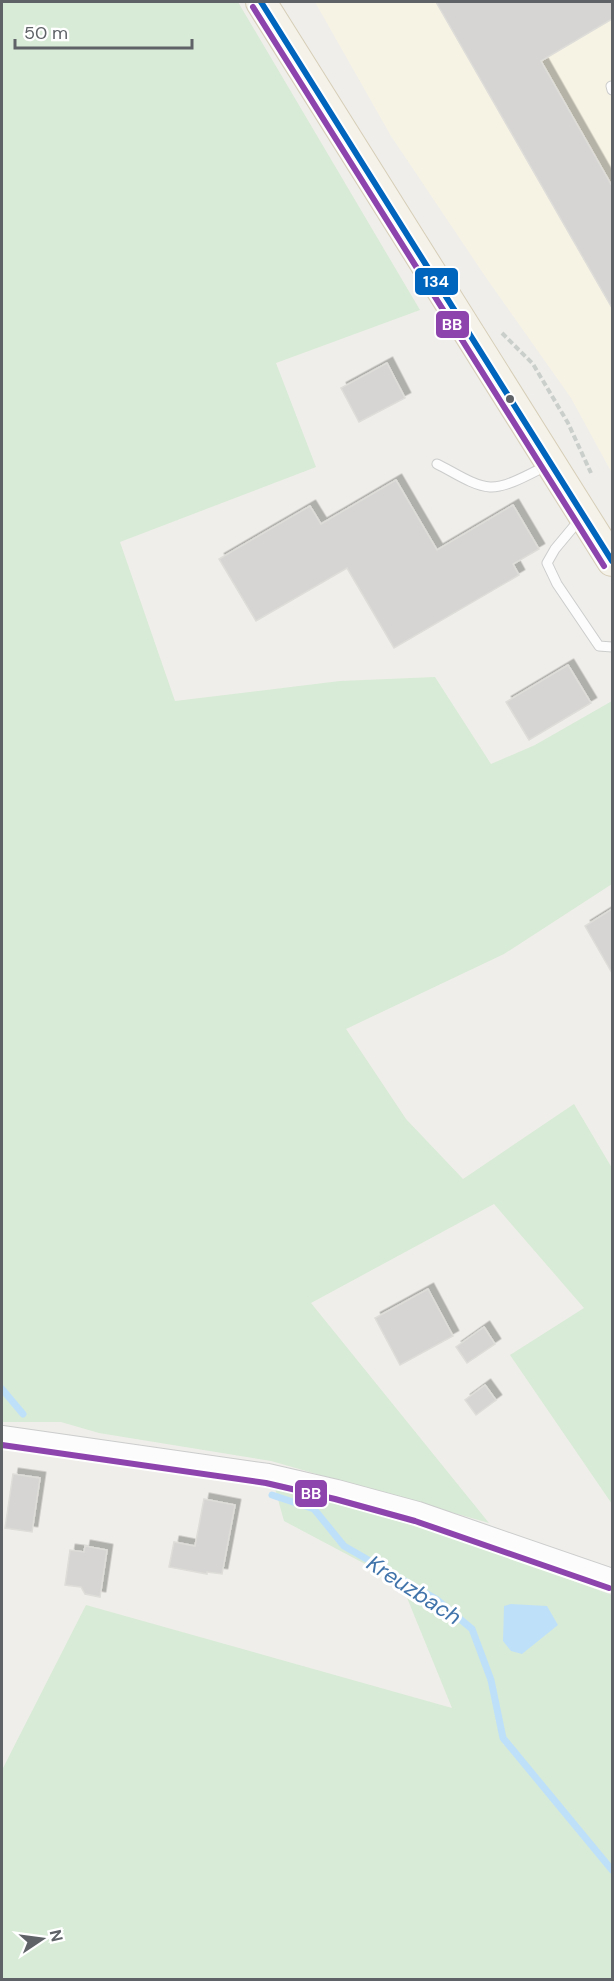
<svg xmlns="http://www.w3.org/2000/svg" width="614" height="1981" font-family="'DM Sans',sans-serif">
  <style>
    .commercial { fill: #f7f3e4 }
    .green { fill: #d8ebd6 }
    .water { fill: #bfe0f9 }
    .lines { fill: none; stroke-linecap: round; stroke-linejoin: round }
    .stream { stroke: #bfe0f9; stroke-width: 7 }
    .building { fill: #d6d5d3; stroke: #deddd9; stroke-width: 1.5; filter: url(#shadow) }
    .lane-casing { stroke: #cbcccc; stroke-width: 11 }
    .street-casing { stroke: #cbcccc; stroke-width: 22 }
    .primary-casing { stroke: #d7ceb8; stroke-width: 32 }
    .path { stroke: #cacfcc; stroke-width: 4; stroke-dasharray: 6 3; stroke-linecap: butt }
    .lane { stroke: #fdfcfc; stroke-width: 9 }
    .street { stroke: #fdfcfc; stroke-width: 20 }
    .primary { stroke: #f4f2e9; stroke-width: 30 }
    .bus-1-casing { stroke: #fff; stroke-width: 10 }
    .bus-2-casing { stroke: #fff; stroke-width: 10 }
    .bus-1 { stroke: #0065bd; stroke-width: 6 }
    .bus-2 { stroke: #8e44ad; stroke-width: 6 }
    .bus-dot { fill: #5f6368; stroke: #fff; stroke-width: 2 }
    .labels { text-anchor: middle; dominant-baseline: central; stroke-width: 6; stroke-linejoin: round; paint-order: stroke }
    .water-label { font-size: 22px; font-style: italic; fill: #4174aa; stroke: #fff }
    .line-badge { stroke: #fff; stroke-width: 2 }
    .badge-label { font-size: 16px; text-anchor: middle; font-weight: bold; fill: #fff }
  </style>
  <defs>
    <filter id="shadow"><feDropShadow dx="5.5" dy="-5.5" stdDeviation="0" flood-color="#0004"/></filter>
  </defs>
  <rect width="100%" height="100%" fill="#efeeea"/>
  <!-- commercial -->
  <path class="commercial" d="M315 2H612V473L571 398 487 279 391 136Z"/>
  <!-- green -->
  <g class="green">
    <path d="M2 2H238L420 310 276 363 316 467 120 542 175 701 340 681 435 677 491 764 535 745 612 701V884L504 954 346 1029 406 1119 463 1179 574 1104 612 1168V1504L510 1355 584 1308 494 1204 311 1303 489 1523 271 1461 99 1433 61 1422H2Z"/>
    <path d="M274 1485 459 1539 612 1595V1979H2V1770L86 1605 452 1708 401 1583 284 1521Z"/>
  </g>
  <!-- water -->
  <path class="water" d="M511 1604 547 1606 558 1625 522 1654 511 1651 503 1641 504 1606Z"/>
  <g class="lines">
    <!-- stream -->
    <g class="stream">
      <path d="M2 1389 23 1414"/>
      <path d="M272 1495 314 1509 344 1546 436 1599 472 1629 491 1680 503 1738 612 1870"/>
    </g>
  </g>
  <!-- building -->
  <g class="building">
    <path d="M436 2H612V19L541 61 612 186V308Z"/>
    <path d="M387 363 405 398 359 422 341 388Z"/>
    <path d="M396 480 437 550 513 505 539 549 513 564 519 575 394 648 347 568 256 621 219 559 310 506 321 524Z"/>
    <path d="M568 665 591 703 529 740 506 702Z"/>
    <path d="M612 909V973L585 926Z"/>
    <path d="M428 1289 453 1336 400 1365 375 1318Z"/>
    <path d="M484 1327 495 1344 467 1363 456 1347Z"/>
    <path d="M485 1385 496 1400 476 1415 465 1400Z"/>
    <path d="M13 1474 40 1478 32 1532 5 1528Z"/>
    <path d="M204 1499 235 1505 222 1574 207 1572V1574L169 1567 174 1542 195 1546Z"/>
    <path d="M85 1546 107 1550 100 1597 85 1594 81 1587 65 1585 70 1550 84 1552Z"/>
  </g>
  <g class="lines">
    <defs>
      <g id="lane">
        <path d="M611 86 612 90"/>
        <path d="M437 464C452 471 473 486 490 487 507 488 533 472 548 465"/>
        <path d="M580 519 555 549 547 563 557 584 599 646 612 647"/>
      </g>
      <path id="street" d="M2 1436 268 1474 337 1490 418 1512 612 1579"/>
      <path id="primary" d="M261 2 612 561"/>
    </defs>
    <!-- lane casing -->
    <use href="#lane" class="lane-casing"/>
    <!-- street casing -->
    <use href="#street" class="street-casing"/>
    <!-- primary casing -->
    <use href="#primary" class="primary-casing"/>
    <!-- path -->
    <path class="path" d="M502 333 533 364 568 423 591 473"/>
    <!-- lane -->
    <use href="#lane" class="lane"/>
    <!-- street -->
    <use href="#street" class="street"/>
    <!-- primary -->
    <use href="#primary" class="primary"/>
    <defs>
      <path id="bus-1" d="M261 2 612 561"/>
      <g id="bus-2">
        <path d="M253 7 604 566"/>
        <path d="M2 1445 266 1483 335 1499 415 1521 609 1588"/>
      </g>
    </defs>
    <!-- bus-1 casing -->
    <use href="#bus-1" class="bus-1-casing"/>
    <!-- bus-2 casing -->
    <use href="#bus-2" class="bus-2-casing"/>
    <!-- bus-1 -->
    <use href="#bus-1" class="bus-1"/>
    <!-- bus-2 -->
    <use href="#bus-2" class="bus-2"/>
  </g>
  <!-- markers -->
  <circle class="bus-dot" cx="510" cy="399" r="5"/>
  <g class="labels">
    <!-- water labels -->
    <g class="water-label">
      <text transform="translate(414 1590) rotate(33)">Kreuzbach</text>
    </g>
  </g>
  <g class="line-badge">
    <rect x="414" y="267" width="45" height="29" rx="6" fill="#0065bd"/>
    <rect x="435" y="310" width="35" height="29" rx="6" fill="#8e44ad"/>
    <rect x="294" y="1479" width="34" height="29" rx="6" fill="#8e44ad"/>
  </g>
  <g class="badge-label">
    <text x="436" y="287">134</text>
    <text x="452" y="330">BB</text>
    <text x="311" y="1499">BB</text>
  </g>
  <!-- border -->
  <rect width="614" height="1981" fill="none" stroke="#5f6368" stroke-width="6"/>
  <!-- north arrow -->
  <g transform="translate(42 1939) rotate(77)" stroke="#ffffff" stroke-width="4.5" paint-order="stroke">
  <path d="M0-4.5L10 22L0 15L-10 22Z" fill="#5f6368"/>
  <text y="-9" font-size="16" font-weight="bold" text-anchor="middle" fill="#5f6368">N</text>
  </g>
  <!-- scale -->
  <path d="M15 39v9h177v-9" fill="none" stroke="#5f6368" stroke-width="3"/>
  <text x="24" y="39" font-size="18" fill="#5f6368" stroke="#ffffff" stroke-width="4.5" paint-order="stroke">50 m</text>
</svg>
